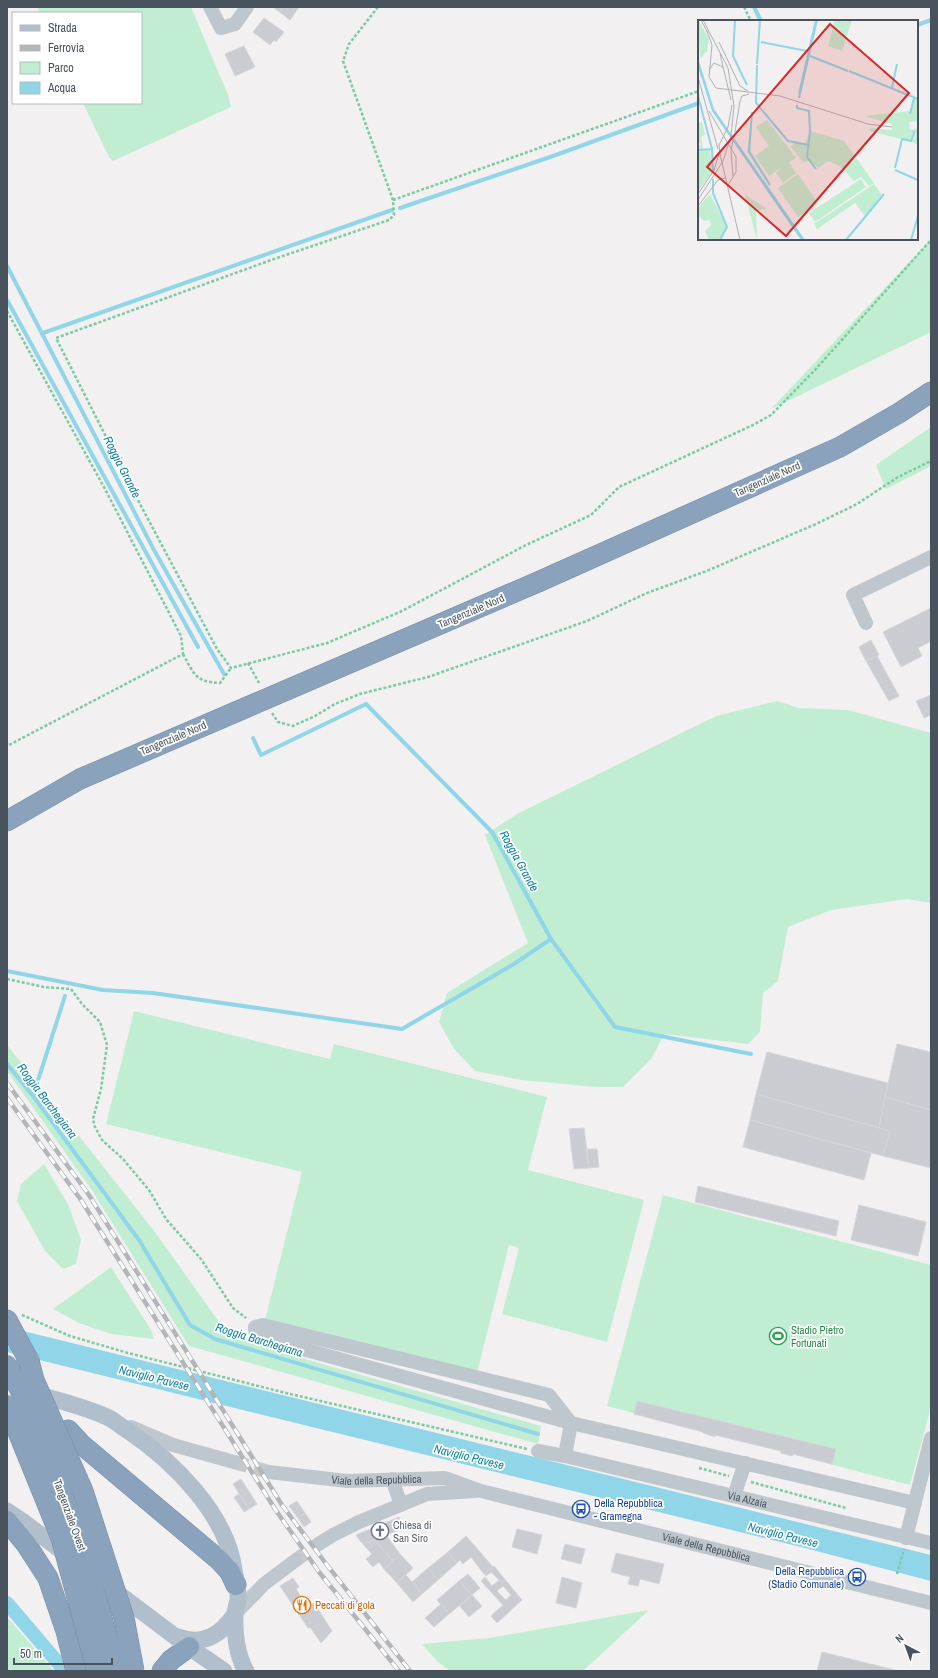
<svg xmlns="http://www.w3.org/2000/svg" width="938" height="1678" font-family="'Archivo Narrow',sans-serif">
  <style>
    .green { fill: #c1eed2 }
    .water { fill: #90d5e8 }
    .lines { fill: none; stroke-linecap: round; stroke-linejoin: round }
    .stream { stroke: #90d5e8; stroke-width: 4 }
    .canal { stroke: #90d5e8; stroke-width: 14 }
    .building { fill: #caccd2; stroke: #d4d6db; fill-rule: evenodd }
    .minor-tunnel { stroke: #c8c9cb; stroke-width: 14; stroke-dasharray: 14 7; stroke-linecap: butt }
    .highway-casing { stroke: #758da8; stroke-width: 21 }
    .path { stroke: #7acaa3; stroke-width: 2.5; stroke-dasharray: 3 2; stroke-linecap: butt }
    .minor { stroke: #bfc7ce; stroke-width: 14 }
    .major { stroke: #b1bfcd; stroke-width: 17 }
    .highway { stroke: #8aa2bc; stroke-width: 20 }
    .rail-casing { stroke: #b2b5ba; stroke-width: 4.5 }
    .rail { stroke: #fff; stroke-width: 3; stroke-dasharray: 9; stroke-linecap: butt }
    .highway-bridge-casing { stroke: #758da8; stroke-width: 21; stroke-linecap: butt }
    .highway-bridge { stroke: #8aa2bc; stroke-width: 20 }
    .labels { text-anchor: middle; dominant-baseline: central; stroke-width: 3.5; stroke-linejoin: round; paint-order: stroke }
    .street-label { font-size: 11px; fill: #49535d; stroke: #fff }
    .leisure-label { font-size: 11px; fill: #27864d; stroke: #fff; text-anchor: start }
    .transit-label { font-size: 11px; fill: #164399; stroke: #fff; text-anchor: start }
    .worship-label { font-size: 11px; fill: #5b616d; stroke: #fff; text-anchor: start }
    .food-label { font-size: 11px; fill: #c56008; stroke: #fff; text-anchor: start }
    .water-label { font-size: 12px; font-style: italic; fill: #13809f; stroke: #fff }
    .inset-river { fill: none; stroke: #90d5e8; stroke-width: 2 }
    .inset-road { fill: none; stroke: #aeb1b5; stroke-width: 1 }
    .view { fill: #d62828; fill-opacity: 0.15; stroke: #d62828; stroke-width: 2 }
    .inset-edge { fill: none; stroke: #49535d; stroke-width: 2 }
  </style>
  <rect width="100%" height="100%" fill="#f2f0f0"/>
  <!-- green -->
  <g class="green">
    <path d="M37 7H191L228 95 231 107 113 161 109 157 83 103H141V13H40Z"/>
    <path d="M931 239V332L771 409Z"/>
    <path d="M931 427V466L886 489 876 465Z"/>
    <path d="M777 701 799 708 848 710 931 733V903L907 899 831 910 788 927 778 981 763 993 760 1032 748 1044 664 1034 652 1058 623 1087H596L521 1080 475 1071 454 1049 439 1022 447 993 528 943 485 835 517 814 716 716Z"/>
    <path d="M134 1011 330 1059 334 1044 547 1097 528 1170 644 1200 607 1342 502 1314 519 1248 509 1245 477 1373 265 1320 302 1172 106 1124Z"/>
    <path d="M7 1045 155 1232 219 1322 246 1338 270 1349 541 1426 538 1444 189 1346 91 1189 7 1071Z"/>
    <path d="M44 1164 68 1204 81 1240 76 1264 63 1269 45 1251 17 1201 21 1184Z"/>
    <path d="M663 1195 931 1265V1407L910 1485 607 1406Z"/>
    <path d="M111 1267 151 1330 154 1339 111 1334 79 1323 53 1309Z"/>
    <path d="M649 1610 583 1671H450L437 1661 422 1644 489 1638Z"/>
    <path d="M7 1617 54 1671H7Z"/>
  </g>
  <!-- water -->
  <path class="water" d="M7 1327 931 1555V1581L801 1547 7 1352Z"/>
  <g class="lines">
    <!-- stream -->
    <g class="stream">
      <path d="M754 7 761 21"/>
      <path d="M917 25 931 20"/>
      <path d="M400 208 553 156 699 103"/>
      <path d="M7 266 154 550 224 674"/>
      <path d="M7 300 198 647"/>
      <path d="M43 333 392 210"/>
      <path d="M253 738 261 755 366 704 492 832 551 939 615 1027 751 1054"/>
      <path d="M7 971 103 990 153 993 402 1029 514 964 551 939"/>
      <path d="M7 1064 33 1096 139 1240 190 1325 215 1339 538 1434"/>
      <path d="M33 1096 65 996"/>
    </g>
    <!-- canal -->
    <path class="canal" d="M7 1603 65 1671"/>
  </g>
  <!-- building -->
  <g class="building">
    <path d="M273 7H299L290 20Z"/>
    <path d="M264 18 284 32 276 42 274 40 270 45 253 32Z"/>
    <path d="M244 46 255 67 235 76 225 54Z"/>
    <path d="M931 608V641L918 648 922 656 901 667 883 632Z"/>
    <path d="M871 640 879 655 866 661 859 647Z"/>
    <path d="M877 656 899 696 889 701 866 661Z"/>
    <path d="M931 695V715L924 718 916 701Z"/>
    <path d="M897 1044 931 1052V1110L885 1097Z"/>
    <path d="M767 1052 888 1083 879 1128 756 1094Z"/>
    <path d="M756 1094 890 1131 883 1156 750 1120Z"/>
    <path d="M885 1097 931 1110V1168L883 1156 890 1131 879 1128Z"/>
    <path d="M750 1120 871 1153 864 1180 743 1147Z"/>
    <path d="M584 1128 589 1168 574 1169 569 1129Z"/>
    <path d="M587 1149H597L599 1167 589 1168Z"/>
    <path d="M698 1186 839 1221 836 1236 695 1202Z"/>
    <path d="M859 1205 926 1222 918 1256 851 1240Z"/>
    <path d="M637 1401 836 1449 832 1464 793 1454 792 1456 781 1453V1451L715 1435V1437L703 1433V1432L634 1414Z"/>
    <path d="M241 1479 257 1504 249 1509 233 1484Z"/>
    <path d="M239 1494 249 1509 244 1512 234 1497Z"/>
    <path d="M297 1501 305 1513 298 1518 289 1506Z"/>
    <path d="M305 1513 311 1522 304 1527 298 1518Z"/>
    <path d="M399 1517 404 1528 363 1544 358 1538 356 1535Z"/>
    <path d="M517 1529 542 1535 537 1554 512 1547Z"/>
    <path d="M386 1535 400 1554 393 1561 374 1540Z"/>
    <path d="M466 1536 493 1567 484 1574 471 1557 463 1564 460 1560 457 1563 448 1552Z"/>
    <path d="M374 1540 393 1561 384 1569 379 1562 373 1567 366 1559 372 1554 368 1550 373 1546 369 1542Z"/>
    <path d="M369 1542 373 1546 368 1550 363 1544Z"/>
    <path d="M565 1544 585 1549 581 1564 561 1559Z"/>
    <path d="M448 1552 457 1563 438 1580 428 1568Z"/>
    <path d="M616 1553 664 1564 659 1584 640 1579 638 1586 628 1584 630 1577 611 1572Z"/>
    <path d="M400 1554 413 1568 397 1583 384 1569Z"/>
    <path d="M494 1566 522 1600 497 1623 491 1616 503 1605 481 1581 485 1577 492 1586 499 1580 491 1572 486 1576 484 1574ZM503 1586 511 1595 506 1600 497 1591Z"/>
    <path d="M428 1568 438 1580 422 1594 412 1582Z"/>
    <path d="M468 1574 480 1588 472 1595 459 1581Z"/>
    <path d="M406 1575 422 1594 413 1602 397 1583Z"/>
    <path d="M562 1577 582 1583 576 1608 556 1603Z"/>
    <path d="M293 1578 299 1587 296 1589 308 1608 314 1603 332 1631 321 1643 310 1627 308 1628 280 1586Z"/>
    <path d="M459 1581 472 1595 449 1614 437 1600Z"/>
    <path d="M472 1595 482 1606 469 1617 460 1606Z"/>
    <path d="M441 1604 449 1614 434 1627 425 1618Z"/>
    <path d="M822 1652 899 1671H817Z"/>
  </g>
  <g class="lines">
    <!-- minor-tunnel -->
    <g class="minor-tunnel">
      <path d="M234 1462 269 1472"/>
      <path d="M296 1560 320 1543"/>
    </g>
    <defs>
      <g id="highway">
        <path d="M7 821 80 779 538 582 840 447 899 413 931 392"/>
        <path d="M7 1320 29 1361"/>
        <path d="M68 1430 81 1444 219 1560 230 1572 236 1585"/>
        <path d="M7 1521 26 1544 48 1578 66 1631 76 1671"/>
        <path d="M162 1671 171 1660 189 1647"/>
      </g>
    </defs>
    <!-- highway casing -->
    <use href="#highway" class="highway-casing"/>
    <!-- path -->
    <g class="path">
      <path d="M378 7 349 44 343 61 393 200 394 215 389 220 274 259 56 338 140 504 217 649 231 668 327 643 402 611 526 545 591 515 619 487 753 425 771 415 815 370 931 240"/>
      <path d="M744 7 751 21"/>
      <path d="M393 200 699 91"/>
      <path d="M7 311 105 489 181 636 183 654 7 746"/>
      <path d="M183 654C194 674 195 682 220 683L231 668"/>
      <path d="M248 663 259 683"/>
      <path d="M272 713 278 722 293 726 315 716 335 704 360 694 428 677 587 621 647 593 709 570 816 524 857 504 898 477 931 461"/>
      <path d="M7 979 44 987 71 989 82 1004 100 1022 107 1045 101 1089 93 1119 95 1127 102 1140 123 1159 149 1190 166 1219 201 1259 233 1308 246 1318"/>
      <path d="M22 1315 70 1336 128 1353 286 1393 527 1449"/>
      <path d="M699 1468 729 1476"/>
      <path d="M751 1482 846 1508"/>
      <path d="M897 1574 904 1549"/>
    </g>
    <!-- minor -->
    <g class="minor">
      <path d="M210 7 221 28 235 24 247 7"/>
      <path d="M866 623 853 595 931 557"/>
      <path d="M131 1427 173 1445 234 1462"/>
      <path id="s1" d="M538 1451 565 1456 931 1543"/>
      <path d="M565 1456 571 1423 549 1395 263 1325 255 1327 256 1336 571 1423 915 1503"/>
      <path id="s2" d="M269 1472 347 1481 445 1478 481 1491 931 1603"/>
      <path d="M392 1479 401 1505"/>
      <path d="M734 1496 745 1463"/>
      <path d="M906 1538 931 1438"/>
      <path d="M320 1543 333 1535 359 1522 427 1494 475 1491"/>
      <path d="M235 1614 264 1584 296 1560"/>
    </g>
    <!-- major -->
    <g class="major">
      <path d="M32 1393C57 1400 83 1406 107 1417 114 1420 120 1426 127 1430 172 1460 227 1514 234 1570 236 1580 239 1591 238 1600 237 1605 235 1610 235 1615 234 1632 237 1656 246 1671"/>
      <path d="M7 1511 22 1521 70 1557"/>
      <path d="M112 1589 189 1647 224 1671"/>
      <path d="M178 1637C203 1646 221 1635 235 1614"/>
    </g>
    <!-- highway -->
    <use href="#highway" class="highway"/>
    <defs>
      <g id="rail">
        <path d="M7 1083 89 1195 282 1505 327 1565 410 1671"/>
        <path d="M7 1098 81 1200 275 1509 319 1572 399 1671"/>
      </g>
    </defs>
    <!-- rail casing -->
    <use href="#rail" class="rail-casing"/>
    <!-- rail -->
    <use href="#rail" class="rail"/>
    <defs>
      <g id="highway-bridge">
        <path d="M29 1361 34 1380 83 1491 124 1618 134 1671"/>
        <path d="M7 1365 28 1405 40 1434 82 1547 113 1658 115 1671"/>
        <path d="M7 1405 61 1538 97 1671"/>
      </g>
    </defs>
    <!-- highway-bridge casing -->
    <use href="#highway-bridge" class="highway-bridge-casing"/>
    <!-- highway-bridge -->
    <use href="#highway-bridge" class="highway-bridge"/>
  </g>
  <!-- icons -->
  <defs>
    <symbol id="stadium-ring" viewBox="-11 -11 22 22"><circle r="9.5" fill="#fff" stroke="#2e9e5b" stroke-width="1.5"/><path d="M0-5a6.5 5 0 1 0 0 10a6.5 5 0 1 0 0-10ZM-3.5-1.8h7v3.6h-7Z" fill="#2e9e5b"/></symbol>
    <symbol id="bus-ring" viewBox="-11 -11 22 22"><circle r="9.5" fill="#fff" stroke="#1a4fb4" stroke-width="1.5"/><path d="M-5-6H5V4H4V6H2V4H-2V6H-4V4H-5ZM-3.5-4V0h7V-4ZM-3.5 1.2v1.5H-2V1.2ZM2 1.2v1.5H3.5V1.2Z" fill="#1a4fb4"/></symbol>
    <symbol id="church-ring" viewBox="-11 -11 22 22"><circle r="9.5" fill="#fff" stroke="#6b7280" stroke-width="1.5"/><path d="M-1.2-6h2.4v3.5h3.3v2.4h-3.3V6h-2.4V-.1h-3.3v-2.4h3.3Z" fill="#6b7280"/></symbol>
    <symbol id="restaurant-ring" viewBox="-11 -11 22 22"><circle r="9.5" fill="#fff" stroke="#e8710a" stroke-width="1.5"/><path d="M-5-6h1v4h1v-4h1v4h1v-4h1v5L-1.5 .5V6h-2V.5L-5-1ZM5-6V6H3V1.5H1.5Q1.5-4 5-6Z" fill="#e8710a"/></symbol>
  </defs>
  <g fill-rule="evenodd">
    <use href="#stadium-ring" x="768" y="1326" width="20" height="20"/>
    <use href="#bus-ring" x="571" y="1499" width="20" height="20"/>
    <use href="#church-ring" x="370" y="1521" width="20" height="20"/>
    <use href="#bus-ring" x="847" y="1567" width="20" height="20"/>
    <use href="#restaurant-ring" x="292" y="1595" width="20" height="20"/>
  </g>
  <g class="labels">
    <!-- street labels -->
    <g class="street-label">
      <text transform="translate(767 479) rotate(-24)">Tangenziale Nord</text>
      <text transform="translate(471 611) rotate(-23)">Tangenziale Nord</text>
      <text transform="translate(173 738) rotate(-23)">Tangenziale Nord</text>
      <text stroke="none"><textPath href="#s2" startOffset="108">Viale della Repubblica</textPath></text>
      <text stroke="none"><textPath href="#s1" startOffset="215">Via Alzaia</textPath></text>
      <text transform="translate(70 1515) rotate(70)">Tangenziale Ovest</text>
      <text stroke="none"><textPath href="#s2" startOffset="447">Viale della Repubblica</textPath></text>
    </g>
    <!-- leisure labels -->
    <g class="leisure-label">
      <text x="791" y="1330">Stadio Pietro<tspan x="791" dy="13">Fortunati</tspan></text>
    </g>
    <!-- transit labels -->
    <g class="transit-label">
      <text x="594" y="1503">Della Repubblica<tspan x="594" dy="13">- Gramegna</tspan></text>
      <text x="844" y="1571" text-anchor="end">Della Repubblica<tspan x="844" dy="13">(Stadio Comunale)</tspan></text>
    </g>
    <!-- worship labels -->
    <g class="worship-label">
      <text x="393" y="1525">Chiesa di<tspan x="393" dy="13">San Siro</tspan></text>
    </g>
    <!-- food labels -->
    <g class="food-label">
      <text x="315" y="1605">Peccati di gola</text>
    </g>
    <!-- water labels -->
    <g class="water-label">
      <text transform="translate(122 467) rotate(63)">Roggia Grande</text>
      <text transform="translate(519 861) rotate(61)">Roggia Grande</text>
      <text transform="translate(47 1101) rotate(53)">Roggia Barchegiana</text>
      <text transform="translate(259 1340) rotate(17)">Roggia Barchegiana</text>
      <text transform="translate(154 1378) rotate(14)">Naviglio Pavese</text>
      <text transform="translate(469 1457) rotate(14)">Naviglio Pavese</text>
      <text transform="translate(783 1535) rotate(14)">Naviglio Pavese</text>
    </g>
  </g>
  <!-- overview -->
  <g transform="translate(698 20)">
    <rect width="220" height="220" fill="#f2f0f0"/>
    <path d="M0 0 11 18 9 31 2 39ZM137 0H154L144 31 130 26ZM216 78 220 80V101L211 102 212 110 220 108V125L212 121 217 119 218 110 216 117 211 121 171 111 172 108 194 110V104L167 96 211 91ZM54 92 53 133 73 165 71 166 49 132ZM69 100 98 138 91 142 98 153 85 163 78 153 84 147 71 156 57 136 71 126 58 107ZM4 102 7 115 3 117 5 129 12 130 14 152 0 171V127L3 124 0 122V103ZM112 111 146 121 176 163 171 166 163 157 156 161 143 147 131 141 120 148 112 141 105 142 93 127 97 121 107 123ZM100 154 120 183 100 197 80 168ZM163 159 168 167 117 202 111 193ZM176 164 184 175 167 196 157 183 119 209 116 204ZM12 174 29 207 21 220H11L7 211 13 205 12 200 6 201 0 196V188ZM47 175 69 189 58 190 59 220Z" fill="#c1eed2"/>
    <path d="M0 38 16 89 107 220H103L14 91 0 47Z" fill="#90d5e8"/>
    <path class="inset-river" d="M37 0 35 36 49 65M63 22 109 31M112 36 150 51M59 44 62 0M59 45 58 83 90 121 110 125M151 51 220 79M194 68 199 44M101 74 118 0M0 76 14 129 15 151M101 78 119 0M99 85V88L111 91 112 111 109 137 118 149M54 92 51 131 72 165M212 94 216 78M0 130 14 129M197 148 204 119 213 121 217 111M197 150 220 160M15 159V173L29 207 22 220M148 220 186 174M213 220 220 196"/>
    <path class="inset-road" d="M3 0 10 13M9 11 14 25 11 57 18 68 82 76 170 104 194 107M21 22 42 66 50 71M22 34 33 80M11 50 16 43 25 47M0 57 20 129M11 91 38 137V152L30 165M37 112 42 81 44 76 51 74M35 120 33 131 35 156M22 134 42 220M22 135 21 125 30 107 34 85M0 174 16 150 21 134M0 180 25 141 33 116 36 86 30 48 5 0M0 186 20 160 27 158"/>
    <path class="view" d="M132 4 211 73 88 216 9 147Z"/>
    <rect width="220" height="220" class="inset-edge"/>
  </g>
  <!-- border -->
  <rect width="938" height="1678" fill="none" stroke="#49535d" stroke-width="16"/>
  <!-- legend -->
  <rect x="12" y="12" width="130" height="92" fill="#ffffff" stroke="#b6babe"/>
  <rect x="20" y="25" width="20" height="6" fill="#b1bfcd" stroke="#b6babe"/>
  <text x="48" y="32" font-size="12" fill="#49535d">Strada</text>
  <rect x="20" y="45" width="20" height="6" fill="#b2b5ba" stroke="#b6babe"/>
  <text x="48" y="52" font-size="12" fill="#49535d">Ferrovia</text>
  <rect x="20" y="62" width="20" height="12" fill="#c1eed2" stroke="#b6babe"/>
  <text x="48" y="72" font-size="12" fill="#49535d">Parco</text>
  <rect x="20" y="82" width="20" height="12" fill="#90d5e8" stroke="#b6babe"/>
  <text x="48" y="92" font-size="12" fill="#49535d">Acqua</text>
  <!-- north arrow -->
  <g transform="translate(906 1646) rotate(319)" stroke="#ffffff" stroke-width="3" paint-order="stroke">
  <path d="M0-3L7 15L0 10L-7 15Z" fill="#49535d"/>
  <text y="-6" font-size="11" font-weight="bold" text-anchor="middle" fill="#49535d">N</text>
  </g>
  <!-- scale -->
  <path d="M14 1658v6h98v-6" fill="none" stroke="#49535d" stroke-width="2"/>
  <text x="20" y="1658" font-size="12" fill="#49535d" stroke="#ffffff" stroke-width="3" paint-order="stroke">50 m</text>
</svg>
